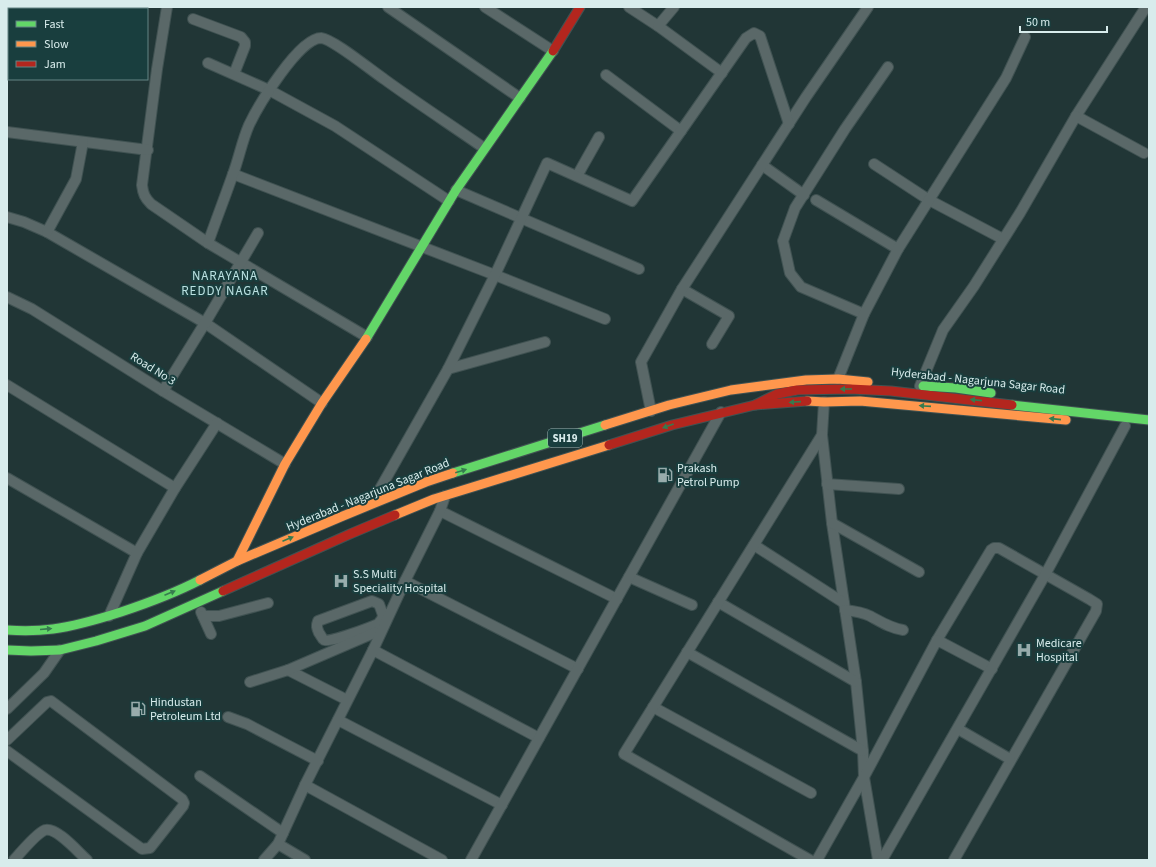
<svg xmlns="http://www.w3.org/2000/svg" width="1156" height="867" font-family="'Source Sans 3',sans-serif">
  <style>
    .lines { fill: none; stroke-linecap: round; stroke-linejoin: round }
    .street-casing { stroke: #405252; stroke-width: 12 }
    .fast-casing { stroke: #405252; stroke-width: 11 }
    .slow-casing { stroke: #405252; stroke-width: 11 }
    .jam-casing { stroke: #405252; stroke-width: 11 }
    .street { stroke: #5a6868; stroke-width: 10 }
    .fast { stroke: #63d668; stroke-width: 9 }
    .slow { stroke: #ff974d; stroke-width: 9 }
    .jam { stroke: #b3261e; stroke-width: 9 }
    .oneway { fill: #377b4f }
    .labels { text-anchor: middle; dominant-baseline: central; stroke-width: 4; stroke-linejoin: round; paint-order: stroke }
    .shield { fill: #193e3e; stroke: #9fb8b8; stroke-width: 1 }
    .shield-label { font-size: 11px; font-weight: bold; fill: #d8ecec }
    .street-label { font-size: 12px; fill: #d8ecec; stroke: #193e3e }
    .poi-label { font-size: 12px; fill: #d8ecec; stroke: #193e3e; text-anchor: start }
    .neighbourhood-label { font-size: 13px; letter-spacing: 1px; fill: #bae1e1; stroke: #193e3e }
  </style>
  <rect width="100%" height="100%" fill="#213636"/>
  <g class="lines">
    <defs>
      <g id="street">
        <path d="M167 7 157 69 142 185C143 194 145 198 151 204L208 243 367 337"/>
        <path d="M388 7 520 98"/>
        <path d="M485 7 553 51"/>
        <path d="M629 7 658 26 722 73"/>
        <path d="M193 19 241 37 245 42V46L234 74"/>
        <path d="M658 26 674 7"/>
        <path d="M7 50 9 51"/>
        <path d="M208 63 269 90 335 126 449 201"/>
        <path d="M606 75 681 131"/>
        <path d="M7 132 148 150"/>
        <path d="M1144 153 1076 116 1144 10 1148 7"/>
        <path d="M874 164 929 200 1003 239"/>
        <path d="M762 165 804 195"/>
        <path d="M233 174 495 275 605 319"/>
        <path d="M577 176 599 137"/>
        <path d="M456 190 639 269"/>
        <path d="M816 200 898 249"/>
        <path d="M7 217 24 222 47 232 205 323 322 403"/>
        <path d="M47 232 76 179 83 142"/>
        <path d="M208 243C216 220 225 197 233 174 239 158 242 141 249 125 258 106 299 38 321 38 333 39 372 71 384 79 417 103 451 125 484 148"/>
        <path d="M682 289 729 316 712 344"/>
        <path d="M7 297 32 309 163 391 285 464"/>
        <path d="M864 314 801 287 790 273 783 241 795 208 845 129 888 67"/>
        <path d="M448 369 545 342"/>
        <path d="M838 379 864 314 898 249 1006 78 1025 37"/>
        <path d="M7 385 175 488"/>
        <path d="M920 386 943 330 974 286 1020 213 1076 116"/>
        <path d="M163 391 205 323 258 233"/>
        <path d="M824 402 822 435 832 523 856 682 863 751 864 777 878 860"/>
        <path d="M651 411 641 362 682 289 806 97 868 7"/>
        <path d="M7 478 137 553"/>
        <path d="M827 484 899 489"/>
        <path d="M372 503 448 369 495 275 547 163 632 201 746 38 754 33 760 36 789 124"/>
        <path d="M440 511 617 599"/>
        <path d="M832 523 919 572"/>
        <path d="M754 545 844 603"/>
        <path d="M629 577 692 605"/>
        <path d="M405 581 578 669"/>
        <path d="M718 602 856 682"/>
        <path d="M845 610C854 611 862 612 870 616 881 622 890 628 903 630"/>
        <path d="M201 612 211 634"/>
        <path d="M383 615 382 619 378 624C371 627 330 643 324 640 322 639 321 635 319 633 317 628 316 626 318 621L372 601 379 604 383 615 389 614"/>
        <path d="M109 616 137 553 175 488 217 423"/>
        <path d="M203 616H219L268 603"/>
        <path d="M937 640 991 550 994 548H999L1089 599 1097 604 1096 611 954 860"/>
        <path d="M373 650 539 738"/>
        <path d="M687 652 863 751"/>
        <path d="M288 670 347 700"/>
        <path d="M250 682 288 670 381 630"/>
        <path d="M653 707 811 793"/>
        <path d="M7 709 44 673 60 650"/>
        <path d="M228 717 247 724 318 761"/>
        <path d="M338 720 502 805"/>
        <path d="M958 729 1010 759"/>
        <path d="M7 751 142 849 150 848 183 806 184 803 182 799 51 701 47 702 7 740"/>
        <path d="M200 776 283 833"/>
        <path d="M305 785 442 860"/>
        <path d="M278 844 305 860"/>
        <path d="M14 860C20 853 37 833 45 830 57 827 78 852 87 860"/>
        <path d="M264 860 278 844 305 785 373 650 405 581 440 511 445 496"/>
        <path d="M471 860 721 412"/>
        <path d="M810 860 624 754 822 435"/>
        <path d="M817 860 864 777 937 640 992 669"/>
        <path d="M882 860 1045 575 1125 426"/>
      </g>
      <g id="fast">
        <path d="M366 339 456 190 553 51"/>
        <path d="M923 386 956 388 991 393"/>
        <path d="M1012 405 1149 420"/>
        <path d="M453 473 605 425"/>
        <path d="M7 630C22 631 37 631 53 629 76 626 99 619 121 612 148 603 175 593 200 580"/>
        <path d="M7 650 31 651 60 650 96 641 145 626 223 591"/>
      </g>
      <g id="slow">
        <path d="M807 401 824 402 860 401 1066 420"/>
        <path d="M605 425 669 405 731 390 806 380 838 379 868 382"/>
        <path d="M395 515 434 499 609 445"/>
        <path d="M237 561 285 464 322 403 366 339"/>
        <path d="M200 580 237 561 343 516 426 482 453 473"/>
      </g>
      <g id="jam">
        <path d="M553 51 580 7"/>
        <path d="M755 405 777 394 797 390 850 389 891 391 1012 405"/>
        <path d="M609 445 672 425 755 405 807 401"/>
        <path d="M223 591 350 534 395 515"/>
      </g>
    </defs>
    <!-- street casing -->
    <use href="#street" class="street-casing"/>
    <!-- fast casing -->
    <use href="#fast" class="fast-casing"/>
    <!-- slow casing -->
    <use href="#slow" class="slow-casing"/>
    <!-- jam casing -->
    <use href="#jam" class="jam-casing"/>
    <!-- street -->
    <use href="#street" class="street"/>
    <!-- fast -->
    <use href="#fast" class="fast"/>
    <!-- slow -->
    <use href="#slow" class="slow"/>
    <!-- jam -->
    <use href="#jam" class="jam"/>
  </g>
  <!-- one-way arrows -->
  <defs><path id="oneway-solid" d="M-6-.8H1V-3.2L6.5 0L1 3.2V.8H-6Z"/></defs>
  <g class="oneway">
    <use href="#oneway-solid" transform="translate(846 389) rotate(-180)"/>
    <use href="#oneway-solid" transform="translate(976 400) rotate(-174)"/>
    <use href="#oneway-solid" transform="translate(795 402) rotate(176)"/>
    <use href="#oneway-solid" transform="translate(925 406) rotate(-176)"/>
    <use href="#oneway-solid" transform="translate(1055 419) rotate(-174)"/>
    <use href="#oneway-solid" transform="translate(668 426) rotate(160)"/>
    <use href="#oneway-solid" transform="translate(461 471) rotate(-17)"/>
    <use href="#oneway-solid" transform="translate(288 539) rotate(-23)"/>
    <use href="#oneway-solid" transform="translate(170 593) rotate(-23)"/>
    <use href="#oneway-solid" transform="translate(46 629) rotate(-5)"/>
  </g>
  <!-- icons -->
  <defs>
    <symbol id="fuel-bare" viewBox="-9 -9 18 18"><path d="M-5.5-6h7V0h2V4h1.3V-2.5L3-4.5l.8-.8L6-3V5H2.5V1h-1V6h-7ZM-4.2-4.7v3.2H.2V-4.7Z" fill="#98acac" stroke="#193e3e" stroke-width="2.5" paint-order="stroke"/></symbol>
    <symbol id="hospital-bare" viewBox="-9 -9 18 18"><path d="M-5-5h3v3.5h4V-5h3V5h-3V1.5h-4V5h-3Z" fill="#98acac" stroke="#193e3e" stroke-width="2.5" paint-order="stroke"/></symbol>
  </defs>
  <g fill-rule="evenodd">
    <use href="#fuel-bare" x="654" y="464" width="22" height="22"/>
    <use href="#hospital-bare" x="330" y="570" width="22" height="22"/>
    <use href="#hospital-bare" x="1013" y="639" width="22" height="22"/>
    <use href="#fuel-bare" x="127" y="698" width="22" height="22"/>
  </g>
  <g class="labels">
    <!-- shield labels -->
    <rect class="shield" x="548" y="429" width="34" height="18" rx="3"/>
    <g class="shield-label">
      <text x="565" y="438">SH19</text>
    </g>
    <!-- street labels -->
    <g class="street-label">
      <text transform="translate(153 369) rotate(32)">Road No 3</text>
      <text transform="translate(978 381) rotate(6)">Hyderabad - Nagarjuna Sagar Road</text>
      <text transform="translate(368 495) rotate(-22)">Hyderabad - Nagarjuna Sagar Road</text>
    </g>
    <!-- poi labels -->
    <g class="poi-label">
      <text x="677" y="468">Prakash<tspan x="677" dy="14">Petrol Pump</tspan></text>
      <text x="353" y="574">S.S Multi<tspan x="353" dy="14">Speciality Hospital</tspan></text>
      <text x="1036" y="643">Medicare<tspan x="1036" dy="14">Hospital</tspan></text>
      <text x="150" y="702">Hindustan<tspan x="150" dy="14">Petroleum Ltd</tspan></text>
    </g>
    <!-- neighbourhood labels -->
    <g class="neighbourhood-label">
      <text x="225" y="276">NARAYANA<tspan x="225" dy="15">REDDY NAGAR</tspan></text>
    </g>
  </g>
  <!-- border -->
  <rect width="1156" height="867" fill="none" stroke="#d8ecec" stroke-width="16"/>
  <!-- legend -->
  <rect x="8" y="8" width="140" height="72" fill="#193e3e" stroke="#658484"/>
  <rect x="16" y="21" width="20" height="6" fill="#63d668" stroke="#658484"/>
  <text x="44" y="28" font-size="12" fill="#d8ecec">Fast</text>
  <rect x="16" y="41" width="20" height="6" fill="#ff974d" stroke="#658484"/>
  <text x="44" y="48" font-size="12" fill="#d8ecec">Slow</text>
  <rect x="16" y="61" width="20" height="6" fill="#b3261e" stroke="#658484"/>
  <text x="44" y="68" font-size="12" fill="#d8ecec">Jam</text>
  <!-- scale -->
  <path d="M1020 26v6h87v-6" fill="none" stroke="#d8ecec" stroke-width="2"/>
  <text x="1026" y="26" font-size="12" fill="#d8ecec" stroke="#193e3e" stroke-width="3" paint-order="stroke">50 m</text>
</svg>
